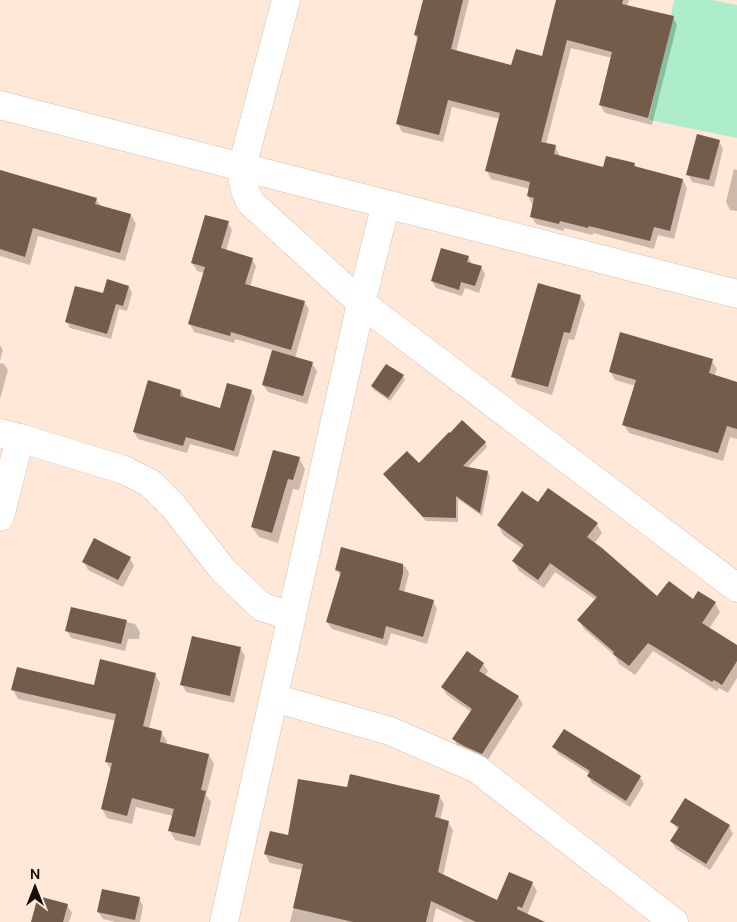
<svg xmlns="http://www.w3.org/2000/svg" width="737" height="922" font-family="'DM Sans',sans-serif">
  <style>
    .green { fill: #aeedc9 }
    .shadow { fill: #0003 }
    .building { fill: #735c4a }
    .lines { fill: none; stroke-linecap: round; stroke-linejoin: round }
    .street-casing { stroke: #dabfac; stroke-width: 29 }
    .street { stroke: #fff; stroke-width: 28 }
  </style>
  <rect width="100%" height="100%" fill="#ffe8d8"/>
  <!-- green -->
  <path class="green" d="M674 0H712L737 5V138L649 120Z"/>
  <!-- shadow -->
  <g class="shadow">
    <path d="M424 0H469L456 52 512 66 542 57 574 0H629L627 6 673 17 677 25 652 125 605 113 600 105 612 58 571 48 546 144 555 146 559 154V157L604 168 634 164 637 168 683 180 687 188 674 239 658 235 654 249 593 233V235L564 228V231L536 224 531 216 534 204H532L528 196 530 189 491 179 487 171 500 119 452 107 443 142 402 132 398 124 418 41 415 35Z"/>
    <path d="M719 141 723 149 714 187 692 182 688 174Z"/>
    <path d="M734 169 737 170V211L730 210 726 202Z"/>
    <path d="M0 170 5 171 6 173 96 199 101 206 131 215 136 224 125 261 38 236 30 265 0 256Z"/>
    <path d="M228 223 232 230 226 251 252 259 256 266 250 287 304 302 309 309 295 358 312 363 317 371 307 404 268 392 263 385 273 350 235 339 234 343 194 332 190 324 204 273 197 271 192 263Z"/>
    <path d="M468 257 472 264 481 267 485 274 479 293 465 288 462 296 436 288 432 281Z"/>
    <path d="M129 287 132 293 127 311 119 309 111 339 70 328 66 321 104 295Z"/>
    <path d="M580 296 585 304 574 340 569 339 552 395 517 384 513 376Z"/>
    <path d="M0 345 3 350 0 361Z"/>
    <path d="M712 361 717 369 714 376 737 383V439L730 437 723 461 629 433 624 425 636 386 615 380 610 371Z"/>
    <path d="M0 363 4 364 8 370 0 399Z"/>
    <path d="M403 376 405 380 390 401 374 390 372 386Z"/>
    <path d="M181 391 185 398 221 409 251 391 255 398 238 457 190 444 187 453 138 439 134 432Z"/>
    <path d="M485 442 487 447 467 468 488 472 490 477 482 516 458 499V522L426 521 388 479 419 465Z"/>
    <path d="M299 458 305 469 299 490 293 489 278 543 259 537 252 527Z"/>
    <path d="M539 504 597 524 602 533 594 544 658 598 715 603 720 612 709 629 737 647V678L728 693 719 688 717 691 653 651 635 675 619 664 615 656 584 629 579 620 596 600 555 572 544 588 519 571 514 562 523 549 503 535 498 525Z"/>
    <path d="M342 549 405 566 409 573 404 593 433 601 437 609 427 644 391 633 387 646 332 629 327 622 341 577 337 570Z"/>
    <path d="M130 558 134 566 123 587 88 570 84 562Z"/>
    <path d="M72 609 135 624 140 632 139 639H128L125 651 71 638 67 631Z"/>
    <path d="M240 648 245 656 234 703 186 692 182 684Z"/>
    <path d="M483 664 488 671 485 676 518 697 523 704 487 761 458 747 454 739 471 712 447 695 442 687Z"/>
    <path d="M155 674 160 683 149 729 161 732 167 741 166 745 209 755 214 764 206 795 211 802 200 846 175 840 170 831 173 816 136 807 132 824 107 818 102 809 111 770 106 761 116 721 18 699 13 690 95 686Z"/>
    <path d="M554 747 640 777 644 784 630 807 592 783 588 776 590 774 558 754Z"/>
    <path d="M348 789 439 796 444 804 440 820 448 822 453 830 443 876 498 902 532 883 537 891 527 915 519 922H465L436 908 433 922H290L303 870 270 863 265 854 271 832 289 837Z"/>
    <path d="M672 822 729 826 733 834 710 870 676 849 671 841 678 830Z"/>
    <path d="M139 898 143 906 140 922H115L103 919 98 912Z"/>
    <path d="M67 905 72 913 69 922H32Z"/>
  </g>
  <!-- building -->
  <g class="building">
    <path d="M423 0H463L451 49 511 65 516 49 542 56 556 0H623L622 4 674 16 648 118 599 105 612 52 567 40 541 142 556 145 554 154 603 167 606 156 635 163 634 166 683 179 670 231 654 227 650 241 589 226 588 228 560 221 559 224 530 217 534 198 527 196 530 182 485 171 500 113 448 100 439 135 396 124 418 36 414 35Z"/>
    <path d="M697 134 720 140 709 180 686 175Z"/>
    <path d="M0 170 97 198 95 204 131 214 120 253 33 228 25 257 0 249Z"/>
    <path d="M205 215 229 221 221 248 253 258 245 284 305 301 291 350 231 332 230 336 188 324 205 267 191 263Z"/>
    <path d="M441 248 469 256 467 262 482 266 475 286 461 282 459 290 431 281Z"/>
    <path d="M107 279 129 286 123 306 116 304 107 334 65 322 75 286 103 293Z"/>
    <path d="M538 283 581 295 570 333 564 332 548 387 511 377Z"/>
    <path d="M620 332 713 359 709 373 737 382V429L727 426 718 453 622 425 636 380 609 372Z"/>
    <path d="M272 350 313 362 303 396 262 385Z"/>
    <path d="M386 364 404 375 388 398 371 386Z"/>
    <path d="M148 380 181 390 180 396 220 408 227 383 252 390 234 451 186 437 183 446 133 432Z"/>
    <path d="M462 420 486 442 463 466 488 471 480 513 456 496V518L423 517 383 474 407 451 419 463 449 432 450 433Z"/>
    <path d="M273 450 300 457 293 480 288 479 272 533 251 527Z"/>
    <path d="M548 488 598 523 587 537 602 548 657 596 669 581 693 599 698 591 716 602 702 623 737 645V661L722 685 714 680 712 682 648 643 629 666 613 654 614 652 577 620 597 597 550 563 538 580 512 561 524 545 497 525 522 491 538 502Z"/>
    <path d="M94 538 131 557 118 580 82 562Z"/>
    <path d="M341 547 403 564V573L399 590 434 600 423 637 386 626 383 639 326 622 341 572 335 570Z"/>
    <path d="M71 607 127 620 121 644 65 631Z"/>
    <path d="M192 636 241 647 230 696 180 685Z"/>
    <path d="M467 651 484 663 479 671 519 696 482 754 464 746 452 739 472 709 441 687Z"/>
    <path d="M100 659 156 673 143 726 162 731 160 742 209 754 201 790 206 791 195 837 168 831 174 809 132 798 127 816 101 809 112 763 105 762 116 714 11 690 17 667 94 685Z"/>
    <path d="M564 729 641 776 626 801 587 776 590 771 552 747Z"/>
    <path d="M350 774 440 795 435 817 449 821 438 872 497 900 509 872 533 882 522 908 518 906 517 909 545 922H476L431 901 426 922H353L293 908 303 864 264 854 270 831 288 835 298 779 347 787Z"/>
    <path d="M685 798 730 825 706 864 670 841 679 827 670 822Z"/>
    <path d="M102 889 140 897 135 920 97 912Z"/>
    <path d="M38 896 68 904 63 922H31Z"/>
  </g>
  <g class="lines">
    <defs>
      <g id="street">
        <path d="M286 0 242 167C242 182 244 190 251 203L361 303 737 588"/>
        <path d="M0 105 737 294"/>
        <path d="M0 433 20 438 124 470 150 483 173 506 223 570 262 607 292 616"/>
        <path d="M0 517 20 438"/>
        <path d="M274 698 390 731 477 769 674 922"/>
        <path d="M224 922 361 303 386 204"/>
      </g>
    </defs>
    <!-- street casing -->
    <use href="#street" class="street-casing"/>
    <!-- street -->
    <use href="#street" class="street"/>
  </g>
  <!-- north arrow -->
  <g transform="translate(35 887)" stroke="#ffe8d8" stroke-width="4" paint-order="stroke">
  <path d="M0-4L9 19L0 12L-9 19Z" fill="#160d06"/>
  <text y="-8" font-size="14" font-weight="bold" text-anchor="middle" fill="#160d06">N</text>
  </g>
</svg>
